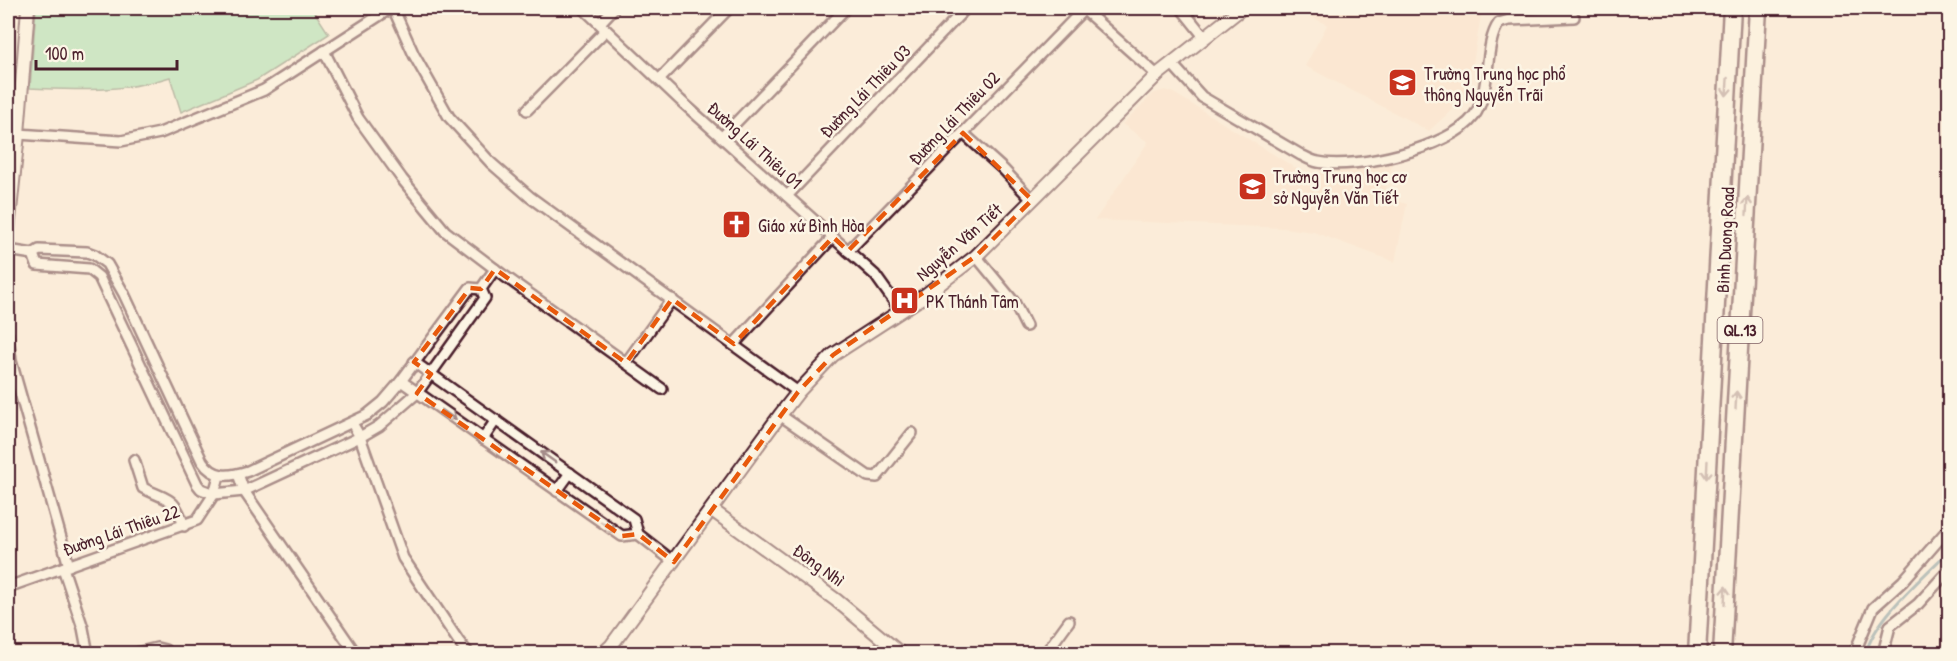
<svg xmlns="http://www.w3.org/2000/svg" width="1957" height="661" font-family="'Patrick Hand',sans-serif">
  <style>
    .built { fill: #fae1cb }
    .green { fill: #9adeaa; stroke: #727e6a; stroke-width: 1.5 }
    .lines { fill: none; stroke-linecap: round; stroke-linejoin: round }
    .stream { stroke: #6d8c96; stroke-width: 3 }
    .street-casing { stroke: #4a1f2b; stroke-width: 14 }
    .secondary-casing { stroke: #4a1f2b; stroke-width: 16 }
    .highway-casing { stroke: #4a1f2b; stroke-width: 21 }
    .street { stroke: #fcf5e5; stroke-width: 9 }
    .secondary { stroke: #fcf5e5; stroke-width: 12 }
    .highway { stroke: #fcf5e5; stroke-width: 16 }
    .oneway { stroke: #a38a88 }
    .marked { fill: none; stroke: #e8590c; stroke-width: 4.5; stroke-dasharray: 12 8; stroke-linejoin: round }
    .labels { text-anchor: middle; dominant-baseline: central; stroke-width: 5; stroke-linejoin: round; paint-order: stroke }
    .shield { fill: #fcf5e5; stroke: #7f5f63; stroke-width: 1.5 }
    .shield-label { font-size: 16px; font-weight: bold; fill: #4a1f2b }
    .poi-label { font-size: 18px; fill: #4a1f2b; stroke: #fcf5e5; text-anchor: start }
    .street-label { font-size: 18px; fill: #4a1f2b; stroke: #fcf5e5 }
  </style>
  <rect width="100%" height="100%" fill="#fbecd9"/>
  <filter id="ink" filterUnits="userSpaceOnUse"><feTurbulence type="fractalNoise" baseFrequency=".0167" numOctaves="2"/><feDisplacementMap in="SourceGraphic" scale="12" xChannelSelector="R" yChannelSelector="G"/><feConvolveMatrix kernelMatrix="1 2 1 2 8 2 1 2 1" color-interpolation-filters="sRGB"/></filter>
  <g filter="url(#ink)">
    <!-- built -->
    <g class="built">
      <path d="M1295 8H1474L1481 15 1473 64 1463 100 1429 131 1305 66 1327 25Z"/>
      <path d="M1165 90 1174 93 1307 175 1393 161 1384 197 1407 204 1395 262 1313 232 1283 228 1095 220 1148 142 1122 124 1154 93Z"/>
    </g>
    <!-- green -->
    <path class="green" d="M36 8H312L329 34 257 80 181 112 170 77C121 93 80 90 30 88Z"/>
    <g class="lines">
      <!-- stream -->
      <path class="stream" d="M1866 654C1872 621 1925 575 1950 550"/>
      <defs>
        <g id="street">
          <path d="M393 8 414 55 449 117 491 163 530 197 798 392"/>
          <path d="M583 8 681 101 875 275 900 310"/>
          <path d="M1082 8 1157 75"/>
          <path d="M1181 8 1205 38"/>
          <path d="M600 23 614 8"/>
          <path d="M324 51 358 118 402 179 445 231 503 275 626 363 672 299"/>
          <path d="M1172 64 1202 97 1301 155C1307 158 1312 161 1318 162 1356 170 1450 148 1474 116 1492 91 1483 45 1499 23L1509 20 1574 17"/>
          <path d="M659 80 729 8"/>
          <path d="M527 110 606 30"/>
          <path d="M963 133 1004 170 1032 200"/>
          <path d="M18 134 121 141 160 133 264 90 391 8"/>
          <path d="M722 137 846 8"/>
          <path d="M787 196 966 8"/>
          <path d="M8 250 33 254"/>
          <path d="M39 250 87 252 95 255 107 264 124 294 202 461C214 479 229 477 248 471L367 415 383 402 401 381 470 288 481 289 485 298 417 393 379 426 360 437 244 491 214 494 201 489 197 484 99 277 89 269 37 265 33 254Z"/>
          <path d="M848 251 1084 9"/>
          <path d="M976 256 1014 302 1026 326"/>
          <path d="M481 289 495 269"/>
          <path d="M8 335 11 361 69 566"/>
          <path d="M734 344 833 237"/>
          <path d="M414 362 634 519 638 534 674 562"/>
          <path d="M626 363 662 389"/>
          <path d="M401 381 622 536 638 534"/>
          <path d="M780 415 868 476 877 477 912 433"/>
          <path d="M352 423 360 437 403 558 459 642 469 654"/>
          <path d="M483 439 496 420"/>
          <path d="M134 460 143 488C169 501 174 496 184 526"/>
          <path d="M238 474 244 491 356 654"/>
          <path d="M557 491 570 473"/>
          <path d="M63 568 83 628 88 654"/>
          <path d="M8 587 197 520 214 494 219 476"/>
          <path d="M132 654 157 648 165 650 166 654"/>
          <path d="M1045 654 1069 621"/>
          <path d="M1854 654 1873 608 1903 581 1950 527"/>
          <path d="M1883 654 1890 626 1918 604 1950 569"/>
        </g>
        <g id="secondary">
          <path d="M8 230 18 134 28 8"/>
          <path d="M712 510 836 600 901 654"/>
          <path d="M602 654 611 646 780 415 798 392 833 355 924 296 976 256 1157 75 1242 8"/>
        </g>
        <g id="highway">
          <path d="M1697 654 1732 8"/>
          <path d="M1722 654 1758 8"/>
        </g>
      </defs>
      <!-- street casing -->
      <use href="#street" class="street-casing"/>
      <!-- secondary casing -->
      <use href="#secondary" class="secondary-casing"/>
      <!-- highway casing -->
      <use href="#highway" class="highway-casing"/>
      <!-- street -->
      <use href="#street" class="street"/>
      <!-- secondary -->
      <use href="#secondary" class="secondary"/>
      <!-- highway -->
      <use href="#highway" class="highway"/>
    </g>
    <!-- one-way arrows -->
    <defs><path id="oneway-shaft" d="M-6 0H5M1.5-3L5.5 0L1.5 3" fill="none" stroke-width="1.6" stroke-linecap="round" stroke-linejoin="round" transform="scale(1.5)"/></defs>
    <g class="oneway">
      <use href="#oneway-shaft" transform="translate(1727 87) rotate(94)"/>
      <use href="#oneway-shaft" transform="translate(1747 206) rotate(-87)"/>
      <use href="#oneway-shaft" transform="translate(1736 400) rotate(-87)"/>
      <use href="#oneway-shaft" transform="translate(449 415) rotate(35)"/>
      <use href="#oneway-shaft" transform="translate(548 457) rotate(-145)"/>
      <use href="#oneway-shaft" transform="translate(1707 470) rotate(93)"/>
      <use href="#oneway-shaft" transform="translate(608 527) rotate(35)"/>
      <use href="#oneway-shaft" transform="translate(1725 595) rotate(-87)"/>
    </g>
  </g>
  <!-- marked area -->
  <path d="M0 0H1957V661H0ZM963 133 1032 200 976 256 833 355 798 392 674 562 638 534 622 536 417 393 431 374 414 362 470 288 481 289 495 269 626 363 672 299 734 344 833 237 848 251Z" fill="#fbecd9" fill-opacity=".55" fill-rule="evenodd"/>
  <path class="marked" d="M963 133 1032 200 976 256 833 355 798 392 674 562 638 534 622 536 417 393 431 374 414 362 470 288 481 289 495 269 626 363 672 299 734 344 833 237 848 251Z"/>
  <!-- icons -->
  <defs>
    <symbol id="school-square" viewBox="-11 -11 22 22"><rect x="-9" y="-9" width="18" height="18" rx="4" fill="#c8321e" stroke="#fcf5e5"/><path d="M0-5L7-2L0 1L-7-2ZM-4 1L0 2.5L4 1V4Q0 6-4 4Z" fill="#fff"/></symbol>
    <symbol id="church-square" viewBox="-11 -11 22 22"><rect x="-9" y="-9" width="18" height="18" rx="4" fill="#c8321e" stroke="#fcf5e5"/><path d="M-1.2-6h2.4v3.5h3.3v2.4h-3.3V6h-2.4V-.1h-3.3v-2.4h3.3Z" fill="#fff"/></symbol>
    <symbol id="hospital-square" viewBox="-11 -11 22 22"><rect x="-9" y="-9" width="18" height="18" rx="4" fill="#c8321e" stroke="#fcf5e5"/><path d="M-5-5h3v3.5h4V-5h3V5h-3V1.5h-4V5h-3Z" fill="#fff"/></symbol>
  </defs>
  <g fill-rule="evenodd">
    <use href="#school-square" x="1386" y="66" width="33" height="33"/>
    <use href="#school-square" x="1236" y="170" width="33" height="33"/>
    <use href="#church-square" x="720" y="208" width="33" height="33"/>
    <use href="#hospital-square" x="888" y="284" width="33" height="33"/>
  </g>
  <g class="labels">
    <!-- shield labels -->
    <rect class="shield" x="1717.5" y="317" width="45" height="26" rx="4.5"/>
    <g class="shield-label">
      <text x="1740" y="330">QL.13</text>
    </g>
    <!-- poi labels -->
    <g class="poi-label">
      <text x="1424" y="73">Trường Trung học phổ<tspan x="1424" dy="21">thông Nguyễn Trãi</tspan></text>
      <text x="1273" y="176">Trường Trung học cơ<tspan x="1273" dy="21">sở Nguyễn Văn Tiết</tspan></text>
      <text x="758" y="225">Giáo xứ Bình Hòa</text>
      <text x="926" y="301">PK Thánh Tâm</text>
    </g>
    <!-- street labels -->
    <g class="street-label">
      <text transform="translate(865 91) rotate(-46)">Đường Lái Thiêu 03</text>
      <text transform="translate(954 118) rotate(-46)">Đường Lái Thiêu 02</text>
      <text transform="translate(755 145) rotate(42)">Đường Lái Thiêu 01</text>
      <text transform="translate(1725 240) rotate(-87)">Binh Duong Road</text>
      <text transform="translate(959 242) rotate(-41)">Nguyễn Văn Tiết</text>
      <text transform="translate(121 530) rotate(-19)">Đường Lái Thiêu 22</text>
      <text transform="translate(819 565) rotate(36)">Đông Nhì</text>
    </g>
  </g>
  <!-- margin -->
  <rect width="1957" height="661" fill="none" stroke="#fcf5e5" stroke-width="30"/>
  <rect x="15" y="15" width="1927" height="631" fill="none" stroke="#4a1f2b" stroke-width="2" filter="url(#ink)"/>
  <!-- scale -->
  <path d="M36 60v9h141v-9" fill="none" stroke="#4a1f2b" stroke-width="3"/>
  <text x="45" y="60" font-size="18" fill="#4a1f2b" stroke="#fcf5e5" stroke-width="4.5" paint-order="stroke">100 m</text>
</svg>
